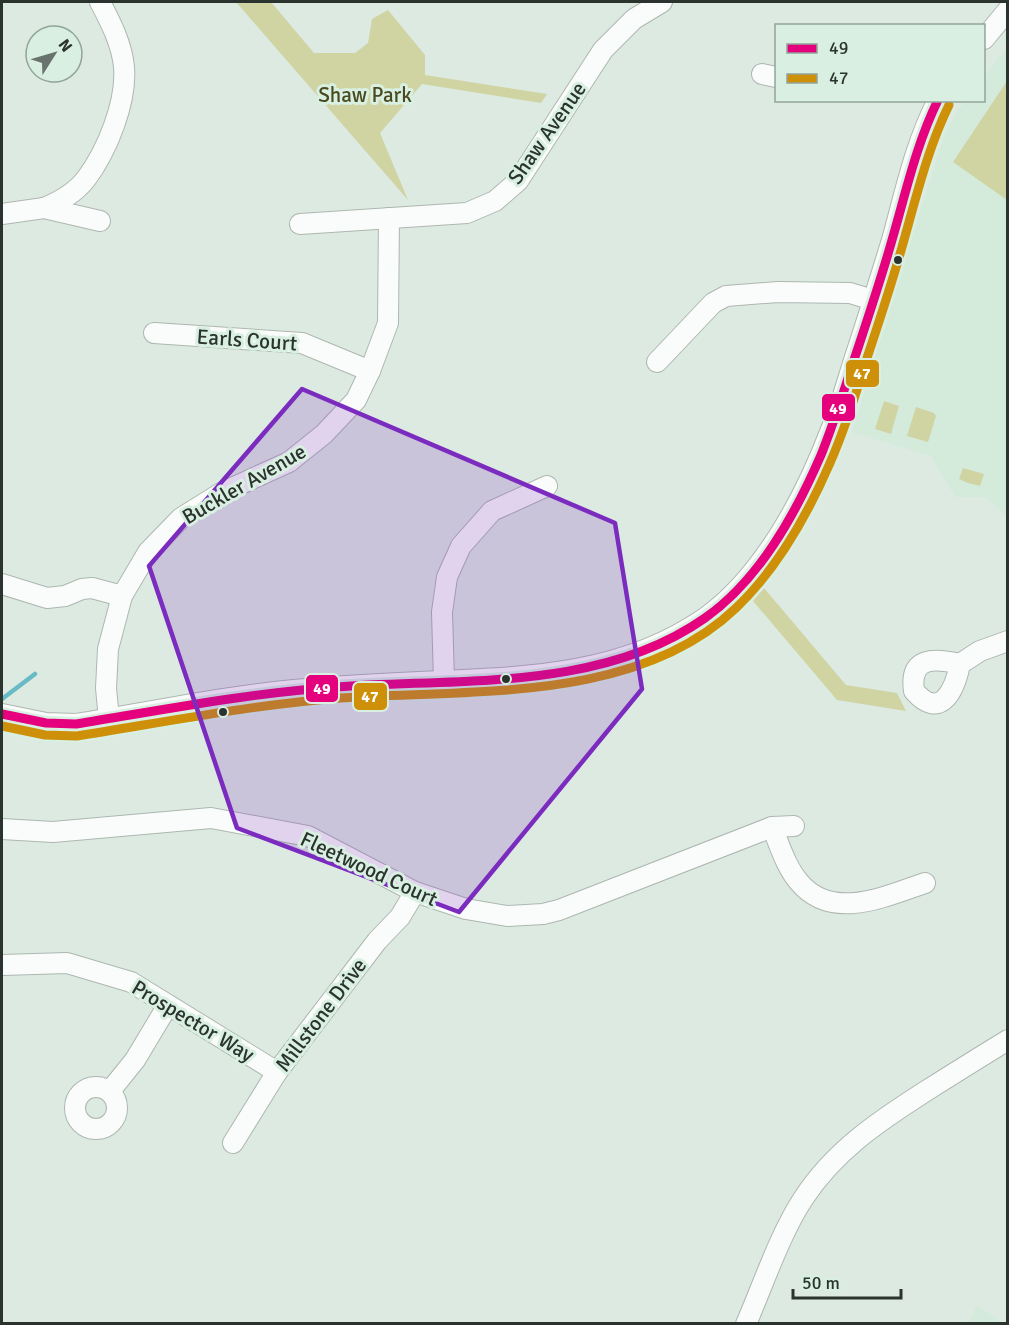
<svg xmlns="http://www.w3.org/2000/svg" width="1009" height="1325" font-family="Signika,sans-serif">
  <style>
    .built { fill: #d4ebdc }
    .green { fill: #cfd4a2 }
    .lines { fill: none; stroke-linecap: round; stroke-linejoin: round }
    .stream { stroke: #68bac5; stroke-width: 4.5 }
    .minor-casing { stroke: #adb7b0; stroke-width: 22 }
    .minor { stroke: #fafcfb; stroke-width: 20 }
    .bus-1-casing { stroke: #d8efe1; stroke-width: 14 }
    .bus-2-casing { stroke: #d8efe1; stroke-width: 14 }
    .bus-1 { stroke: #e5007d; stroke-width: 9 }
    .bus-2 { stroke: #ce8f09; stroke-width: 9 }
    .marked { fill: #7b2cbf; fill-opacity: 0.2; stroke: #7b2cbf; stroke-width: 4.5; stroke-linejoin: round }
    .bus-dot { fill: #2a332e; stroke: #d8efe1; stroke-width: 2 }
    .labels { text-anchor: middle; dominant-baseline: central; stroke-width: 6; stroke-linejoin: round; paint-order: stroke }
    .park-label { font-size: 21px; fill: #4b4a1f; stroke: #d8efe1 }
    .street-label { font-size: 21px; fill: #2a332e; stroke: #d8efe1 }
    .line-badge { stroke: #d8efe1; stroke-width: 2 }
    .badge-label { font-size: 16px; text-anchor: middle; font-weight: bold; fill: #fff }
  </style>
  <rect width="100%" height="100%" fill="#ddeae2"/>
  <!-- built -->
  <g class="built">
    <path d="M1007 47V517L987 497H955L931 456 852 432 944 135 964 101 984 100V77Z"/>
    <path d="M977 1305 1003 1323H969Z"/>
  </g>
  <!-- green -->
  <g class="green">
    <path d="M236 2H271L314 53H355L368 43 372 19 388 10 425 55V75L547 94 541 103 422 84 380 133 408 200Z"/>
    <path d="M1007 81V200L953 162Z"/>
    <path d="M884 401 899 406 891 434 875 429Z"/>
    <path d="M916 407 934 413 936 416 928 442 907 436Z"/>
    <path d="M963 468 984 474 980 486 968 483 959 479Z"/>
    <path d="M764 588 846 685 897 693 906 711 837 700 753 601Z"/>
  </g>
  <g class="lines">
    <!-- stream -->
    <path class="stream" d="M2 699 35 674"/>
    <defs>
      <g id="minor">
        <path d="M984 39 1008 10"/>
        <path d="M762 74 776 77"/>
        <path d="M44 208C59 202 75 193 86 179 107 151 127 102 124 67 122 44 110 21 100 2"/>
        <path d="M2 214 44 208 100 221"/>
        <path d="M300 224 467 213 495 201 518 181 603 50 634 19 662 2"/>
        <path d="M154 333 302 343 370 371"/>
        <path d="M657 362 713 303 726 296 778 292 850 293 873 300"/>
        <path d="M2 584 47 598 65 596 82 589 92 588 122 596"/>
        <path d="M960 664C935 658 909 656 914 691 941 722 955 689 960 664L980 651 1008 641"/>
        <path d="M444 681 442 612 447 577 461 546 492 511 547 486"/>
        <path d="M2 714 46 723 76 724C153 712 229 695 306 689 351 685 396 683 441 681 533 677 626 673 705 618 763 577 805 497 830 432 840 408 847 382 855 357 868 318 880 279 892 240 905 193 915 144 938 100"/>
        <path d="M109 719 106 688 108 649 122 596 148 552 181 518 221 493 289 462 324 434 356 400 370 371 388 323 389 218"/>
        <path d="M772 827C780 846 786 867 799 882 832 922 886 896 925 883"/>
        <path d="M2 829 53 832 211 818 308 836 415 892 466 909 507 916 543 914 559 910 772 827 794 826"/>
        <path d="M2 965 67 963 131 982 277 1072"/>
        <circle cx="96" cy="1108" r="21"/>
        <path d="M110 1091 135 1060 168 1005"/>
        <path d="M233 1143 277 1072 377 941 400 917 415 892"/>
        <path d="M746 1324C763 1285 780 1234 803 1199 834 1151 879 1121 926 1091 953 1074 980 1057 1008 1040"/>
      </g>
    </defs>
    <!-- minor casing -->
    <use href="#minor" class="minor-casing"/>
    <!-- minor -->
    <use href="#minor" class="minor"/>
    <defs>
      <path id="bus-1" d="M2 714 46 723 76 724C163 710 249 693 337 687 458 678 600 692 705 618 759 580 795 515 821 455 834 423 844 390 855 357 868 318 881 279 892 240 906 192 916 145 938 100"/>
      <path id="bus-2" d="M2 726 45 735 77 736C165 722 251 705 340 698 468 689 636 704 736 608 778 568 807 516 830 463 845 429 856 394 867 358 880 319 893 280 904 240 917 194 928 148 949 105"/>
    </defs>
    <!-- bus-1 casing -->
    <use href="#bus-1" class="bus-1-casing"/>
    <!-- bus-2 casing -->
    <use href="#bus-2" class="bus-2-casing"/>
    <!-- bus-1 -->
    <use href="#bus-1" class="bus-1"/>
    <!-- bus-2 -->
    <use href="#bus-2" class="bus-2"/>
  </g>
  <!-- marked area -->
  <path class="marked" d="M302 389 615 523 642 689 459 912 237 828 149 566Z"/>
  <!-- markers -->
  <g class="bus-dot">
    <circle cx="898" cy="260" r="5"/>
    <circle cx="506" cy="679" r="5"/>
    <circle cx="223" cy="712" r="5"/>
  </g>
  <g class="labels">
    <!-- park labels -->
    <g class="park-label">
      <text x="365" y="95">Shaw Park</text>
    </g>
    <!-- street labels -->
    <g class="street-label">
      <text transform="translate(547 133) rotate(-55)">Shaw Avenue</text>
      <text transform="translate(247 340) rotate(4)">Earls Court</text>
      <text transform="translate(244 484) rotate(-30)">Buckler Avenue</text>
      <text transform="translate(369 869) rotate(25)">Fleetwood Court</text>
      <text transform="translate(321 1015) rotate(-53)">Millstone Drive</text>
      <text transform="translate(193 1021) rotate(31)">Prospector Way</text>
    </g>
  </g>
  <g class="line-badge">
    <rect x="845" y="359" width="35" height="29" rx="6" fill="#ce8f09"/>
    <rect x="821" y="393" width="35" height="29" rx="6" fill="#e5007d"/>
    <rect x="305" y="674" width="34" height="29" rx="6" fill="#e5007d"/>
    <rect x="353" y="682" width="35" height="29" rx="6" fill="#ce8f09"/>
  </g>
  <g class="badge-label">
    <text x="862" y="379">47</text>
    <text x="838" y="414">49</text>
    <text x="322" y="694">49</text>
    <text x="370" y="702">47</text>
  </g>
  <!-- border -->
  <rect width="1009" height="1325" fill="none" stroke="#2a332e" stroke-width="6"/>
  <!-- legend -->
  <rect x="775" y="24" width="210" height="78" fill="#d8efe1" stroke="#92a499" stroke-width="1.5"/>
  <rect x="787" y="44" width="30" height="9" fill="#e5007d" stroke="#92a499" stroke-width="1.5"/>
  <text x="829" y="54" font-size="18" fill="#2a332e">49</text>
  <rect x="787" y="74" width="30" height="9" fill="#ce8f09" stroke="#92a499" stroke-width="1.5"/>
  <text x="829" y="84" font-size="18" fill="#2a332e">47</text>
  <!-- north arrow -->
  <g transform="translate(54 54) rotate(53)"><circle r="28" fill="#d8efe1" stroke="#92a499" stroke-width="1.5"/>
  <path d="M0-4.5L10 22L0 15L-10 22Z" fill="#69736d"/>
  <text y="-9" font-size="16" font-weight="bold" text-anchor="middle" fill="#2a332e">N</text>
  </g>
  <!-- scale -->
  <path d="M793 1289v9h108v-9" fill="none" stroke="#2a332e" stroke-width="3"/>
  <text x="802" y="1289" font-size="18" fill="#2a332e" stroke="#d8efe1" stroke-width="4.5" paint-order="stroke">50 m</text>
</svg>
